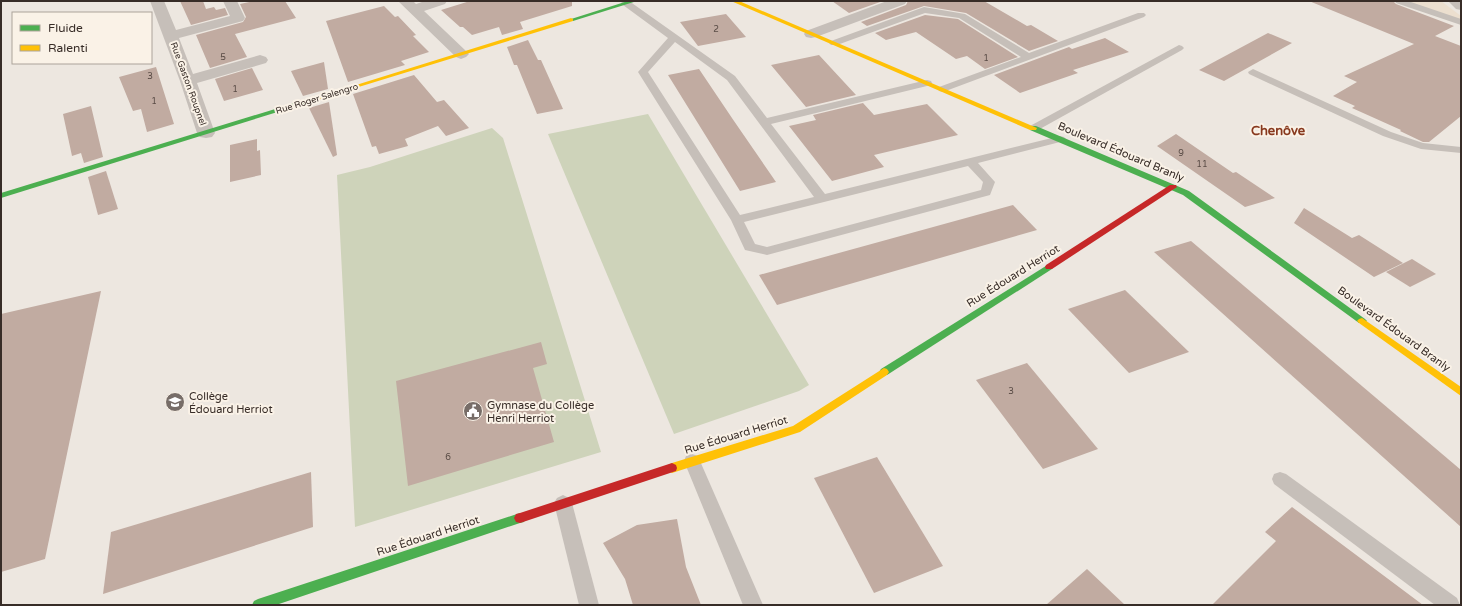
<svg xmlns="http://www.w3.org/2000/svg" width="1462" height="606" font-family="'Varela Round',sans-serif">
  <style>
    .green { fill: #ced3ba }
    .plaza { fill: #ecdfcf }
    .building { fill: #c1aba1 }
    .lines { fill: none; stroke-linecap: round; stroke-linejoin: round }
    .lane { fill: #c6bfb9; fill-rule: evenodd }
    .street { fill: #c6bfb9; fill-rule: evenodd }
    .fast { fill: #4caf50; fill-rule: evenodd }
    .slow { fill: #ffc107; fill-rule: evenodd }
    .jam { fill: #c62828; fill-rule: evenodd }
    .labels { text-anchor: middle; dominant-baseline: central; stroke-width: 4; stroke-linejoin: round; paint-order: stroke }
    .number-label { font-size: 9px; fill: #5a4c46 }
    .far-street-label { font-size: 9px; fill: #372c27; stroke: #faf2e7 }
    .street-label { font-size: 11px; fill: #372c27; stroke: #faf2e7 }
    .poi-label { font-size: 11px; fill: #372c27; stroke: #faf2e7; text-anchor: start }
    .far-district-label { font-size: 13px; font-weight: bold; fill: #88391e; stroke: #faf2e7 }
  </style>
  <rect width="100%" height="100%" fill="#ede7e0"/>
  <!-- green -->
  <g class="green">
    <path d="M648 114 809 385 799 391 674 434 548 134Z"/>
    <path d="M492 128 503 138 601 452 355 527 337 175 370 167Z"/>
  </g>
  <!-- plaza -->
  <path class="plaza" d="M1403 1H1441L1461 16V22Z"/>
  <!-- building -->
  <g class="building">
    <path d="M180 1H203L206 9 214 7 216 10 225 8 228 15 191 25Z"/>
    <path d="M254 1H285L296 18 235 34 247 57 210 68 196 35 243 22 246 17 240 4Z"/>
    <path d="M470 1H572V6L520 22 523 29 502 35 499 27 472 35 463 27H460L441 10Z"/>
    <path d="M832 1H883L849 13Z"/>
    <path d="M908 1H984L1027 26 1031 25 1058 41 1029 51 966 13 924 6 867 26 861 22 906 5Z"/>
    <path d="M1309 1H1393L1396 4 1454 26 1435 36 1461 46V116L1429 142H1423L1400 131 1401 130 1352 108 1355 106 1333 96 1357 82 1344 76 1414 44Z"/>
    <path d="M384 6 395 17 398 16 416 35 413 36 429 52 401 61 405 65 348 82 326 21Z"/>
    <path d="M726 14 746 37 698 46 680 22Z"/>
    <path d="M925 15 958 19 1018 57 985 69 967 56 956 59 916 32 886 40 875 33Z"/>
    <path d="M1268 33 1292 43 1224 81 1199 70Z"/>
    <path d="M1105 38 1129 52 1073 70 1078 73 1020 93 994 75 1069 47 1072 49Z"/>
    <path d="M528 40 538 60H541L563 109 537 114 517 65H514L507 47Z"/>
    <path d="M819 55 831 68 856 95 806 107 771 65Z"/>
    <path d="M324 62 328 89 303 96 291 71Z"/>
    <path d="M156 67 174 124 147 132 141 109 133 111 119 77Z"/>
    <path d="M252 68 263 90 224 101 215 79Z"/>
    <path d="M699 69 734 121 776 182 740 191 668 75Z"/>
    <path d="M414 75 437 102 444 100 469 128 446 136 438 126 405 139 408 146 379 154 376 146 372 147 353 94Z"/>
    <path d="M329 102 337 155 333 157 309 108Z"/>
    <path d="M863 103 874 115 927 104 958 135 874 155 884 167 832 181 789 126 816 120 813 115Z"/>
    <path d="M91 106 103 157 84 163 81 153 72 156 63 114Z"/>
    <path d="M1176 134 1233 173 1236 172 1275 198 1245 207 1157 146Z"/>
    <path d="M257 139V151L260 150 261 175 230 182V145Z"/>
    <path d="M106 171 118 209 98 215 88 177Z"/>
    <path d="M1013 205 1037 230 777 305 759 275Z"/>
    <path d="M1304 208 1352 238 1359 235 1403 263 1374 277 1294 223Z"/>
    <path d="M1191 241 1461 470V527L1154 252Z"/>
    <path d="M1412 259 1436 274 1410 287 1386 272Z"/>
    <path d="M1125 290 1189 352 1129 373 1068 309Z"/>
    <path d="M101 291 45 559 1 572V314Z"/>
    <path d="M541 342 547 364 533 368 554 442 408 486 396 381Z"/>
    <path d="M1027 363 1098 449 1043 469 976 380Z"/>
    <path d="M877 457 943 566 874 593 814 478Z"/>
    <path d="M311 472 313 527 103 594 111 532Z"/>
    <path d="M1292 507 1423 605H1212L1276 541 1265 532Z"/>
    <path d="M677 519 686 567 701 605H633L625 579 603 543 637 525Z"/>
    <path d="M1087 569 1125 605H1046Z"/>
  </g>
  <g class="lines">
    <!-- lane -->
    <g class="lane">
      <path d="M623 1H629L735 76 767 118 927 80 931 81 932 83 931 85 771 124 825 194 1060 136 1064 137 1066 139 1064 141 978 163 995 182 990 195 767 255 745 250 731 220 638 72 668 38 623 5 621 3ZM675 42 727 80 814 197 740 215 648 72ZM968 166 983 182 981 190 767 247 755 244 744 222Z"/>
      <path d="M1395 1H1408L1461 19V25L1396 3Z"/>
      <path d="M924 7 965 14 1029 53 1138 13H1144L1146 15 1144 17 943 92 939 91 938 89 939 87 1021 57 959 18 925 13 837 45H831L829 43 831 41Z"/>
      <path d="M1179 45 1182 46 1184 48 1182 50 1038 130 1034 131 1028 128 1030 126Z"/>
      <path d="M1253 69 1391 132 1423 143 1461 147V153L1421 149 1383 136 1249 74 1248 72Z"/>
      <path d="M692 454 698 456 700 461 763 605H743L684 461 686 456Z"/>
      <path d="M1280 472 1286 474 1457 598 1460 605H1435L1274 484 1272 479 1274 474Z"/>
      <path d="M563 495 569 498 572 503 599 605H579L554 503 557 498Z"/>
    </g>
    <!-- street -->
    <g class="street">
      <path d="M150 1H164L176 30 230 16 223 1H237L245 18 243 21 179 38 193 74 260 55 266 57 268 60 266 63 197 83 215 133 212 137 206 138 200 137 197 133 180 81Z"/>
      <path d="M398 1H413L416 4 425 1H447L445 4 424 11 466 51 469 54 466 57 461 59 456 57Z"/>
      <path d="M887 1H907L905 4 816 37 811 38 806 37 804 34 806 31Z"/>
      <path d="M1448 1H1461V10L1456 9Z"/>
    </g>
    <!-- fast -->
    <g class="fast">
      <path d="M628 1H637L573 21 568 20Z"/>
      <path d="M311 98 314 100 313 101 1 198V193Z"/>
      <path d="M1030 126H1036L1189 191 1365 319 1367 321 1365 323H1359L1183 195 1030 130Z"/>
      <path d="M1049 264 1053 267 1052 269 887 375H881L879 372 881 369Z"/>
      <path d="M520 513 524 514 526 518 524 522 520 523 276 605H252L254 601 258 599Z"/>
    </g>
    <!-- slow -->
    <g class="slow">
      <path d="M731 1H739L1037 128 1036 130H1030Z"/>
      <path d="M571 18 573 19V21L313 101 311 102 308 100Z"/>
      <path d="M1362 318 1461 387V396L1359 323 1357 321 1359 319Z"/>
      <path d="M884 368 887 369 889 372 887 375 800 432 672 473 668 471 667 468 668 465 672 463 793 426Z"/>
    </g>
    <!-- jam -->
    <g class="jam">
      <path d="M1170 185H1176L1177 187 1052 269H1046L1045 267 1046 265Z"/>
      <path d="M672 463 676 465 677 468 676 471 520 523 516 522 514 518 516 514 520 513Z"/>
    </g>
  </g>
  <!-- icons -->
  <defs>
    <symbol id="school-disc" viewBox="-11 -11 22 22"><circle r="9.5" fill="#776d68" stroke="#faf2e7"/><path d="M0-5L7-2L0 1L-7-2ZM-4 1L0 2.5L4 1V4Q0 6-4 4Z" fill="#fff"/></symbol>
    <symbol id="civic-disc" viewBox="-11 -11 22 22"><circle r="9.5" fill="#776d68" stroke="#faf2e7"/><path d="M-.6-6.5H3V-4.5H.6V-3L4-1V1h2V6H-6V1h2V-1L-.6-3ZM-1.2 2.5V6h2.4V2.5Z" fill="#fff"/></symbol>
  </defs>
  <g fill-rule="evenodd">
    <use href="#school-disc" x="164" y="391" width="22" height="22"/>
    <use href="#civic-disc" x="462" y="400" width="22" height="22"/>
  </g>
  <g class="labels">
    <!-- number labels -->
    <g class="number-label">
      <text x="716" y="29">2</text>
      <text x="223" y="57">5</text>
      <text x="986" y="58">1</text>
      <text x="150" y="76">3</text>
      <text x="235" y="89">1</text>
      <text x="154" y="101">1</text>
      <text x="1181" y="153">9</text>
      <text x="1202" y="164">11</text>
      <text x="1011" y="391">3</text>
      <text x="448" y="457">6</text>
    </g>
    <!-- far-street labels -->
    <g class="far-street-label">
      <text transform="translate(188 84) rotate(70)">Rue Gaston Roupnel</text>
      <text transform="translate(317 99) rotate(-17)">Rue Roger Salengro</text>
    </g>
    <!-- street labels -->
    <g class="street-label">
      <text transform="translate(1121 152) rotate(23)">Boulevard Édouard Branly</text>
      <text transform="translate(1013 276) rotate(-32)">Rue Édouard Herriot</text>
      <text transform="translate(1394 329) rotate(36)">Boulevard Édouard Branly</text>
      <text transform="translate(736 435) rotate(-17)">Rue Édouard Herriot</text>
      <text transform="translate(428 536) rotate(-18)">Rue Édouard Herriot</text>
    </g>
    <!-- poi labels -->
    <g class="poi-label">
      <text x="189" y="396">Collège<tspan x="189" dy="13">Édouard Herriot</tspan></text>
      <text x="487" y="405">Gymnase du Collège<tspan x="487" dy="13">Henri Herriot</tspan></text>
    </g>
    <!-- far-district labels -->
    <g class="far-district-label">
      <text x="1278" y="131">Chenôve</text>
    </g>
  </g>
  <!-- border -->
  <rect width="1462" height="606" fill="none" stroke="#372c27" stroke-width="4"/>
  <!-- legend -->
  <rect x="12" y="12" width="140" height="52" fill="#faf2e7" stroke="#aca39a"/>
  <rect x="20" y="25" width="20" height="6" fill="#4caf50" stroke="#aca39a"/>
  <text x="48" y="32" font-size="12" fill="#372c27">Fluide</text>
  <rect x="20" y="45" width="20" height="6" fill="#ffc107" stroke="#aca39a"/>
  <text x="48" y="52" font-size="12" fill="#372c27">Ralenti</text>
</svg>
